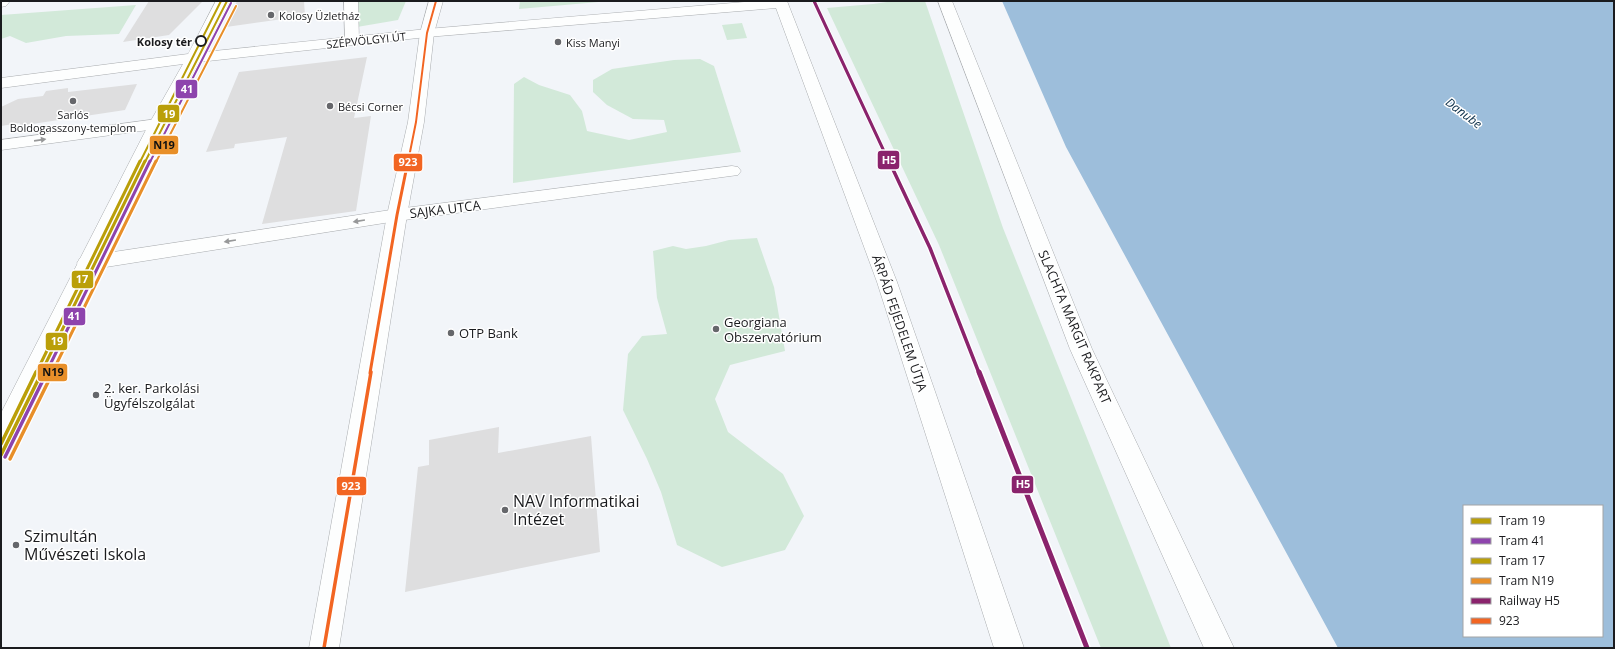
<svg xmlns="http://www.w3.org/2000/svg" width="1615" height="649" font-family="'Open Sans',sans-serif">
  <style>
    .green { fill: #d2e9d9 }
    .water { fill: #9dbedb; fill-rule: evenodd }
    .building { fill: #dededf }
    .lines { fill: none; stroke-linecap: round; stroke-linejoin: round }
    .minor-casing { stroke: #a9acaf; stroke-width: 1 }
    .tertiary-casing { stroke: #a9acaf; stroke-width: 1 }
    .secondary-casing { stroke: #a9acaf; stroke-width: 1 }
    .minor { fill: #fdfefe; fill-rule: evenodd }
    .tertiary { fill: #fdfefe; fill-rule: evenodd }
    .secondary { fill: #fdfefe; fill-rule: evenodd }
    .bus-1-far2-casing { stroke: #fff; stroke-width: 4 }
    .bus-1-far1-casing { stroke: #fff; stroke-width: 6 }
    .bus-1-casing { stroke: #fff; stroke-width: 6 }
    .bus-1-far2 { stroke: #f26522; stroke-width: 2 }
    .bus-1-far1 { stroke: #f26522; stroke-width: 3 }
    .bus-1 { stroke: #f26522; stroke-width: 3.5 }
    .rail-1-far2-casing { stroke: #fff; stroke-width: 5 }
    .rail-1-far1-casing { stroke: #fff; stroke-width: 6 }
    .rail-1-casing { stroke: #fff; stroke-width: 8 }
    .rail-1-far2 { stroke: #8a236c; stroke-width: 3 }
    .rail-1-far1 { stroke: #8a236c; stroke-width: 3.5 }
    .rail-1 { stroke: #8a236c; stroke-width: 5 }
    .tram-1-far2-casing { stroke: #fff; stroke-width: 4 }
    .tram-1-far1-casing { stroke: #fff; stroke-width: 6 }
    .tram-1-casing { stroke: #fff; stroke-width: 6 }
    .tram-2-far2-casing { stroke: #fff; stroke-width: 4 }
    .tram-2-far1-casing { stroke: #fff; stroke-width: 6 }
    .tram-2-casing { stroke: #fff; stroke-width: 6 }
    .tram-3-far2-casing { stroke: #fff; stroke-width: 4 }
    .tram-3-far1-casing { stroke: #fff; stroke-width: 6 }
    .tram-3-casing { stroke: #fff; stroke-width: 6 }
    .tram-4-far2-casing { stroke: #fff; stroke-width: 4 }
    .tram-4-far1-casing { stroke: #fff; stroke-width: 6 }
    .tram-4-casing { stroke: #fff; stroke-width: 6 }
    .tram-1-far2 { stroke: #ba9f09; stroke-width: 2 }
    .tram-1-far1 { stroke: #ba9f09; stroke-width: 3 }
    .tram-1 { stroke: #ba9f09; stroke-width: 3.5 }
    .tram-2-far2 { stroke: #8e44ad; stroke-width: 2 }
    .tram-2-far1 { stroke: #8e44ad; stroke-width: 3 }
    .tram-2 { stroke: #8e44ad; stroke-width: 3.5 }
    .tram-3-far2 { stroke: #ba9f09; stroke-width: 2 }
    .tram-3-far1 { stroke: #ba9f09; stroke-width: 3 }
    .tram-3 { stroke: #ba9f09; stroke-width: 3.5 }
    .tram-4-far2 { stroke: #e88f29; stroke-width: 2 }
    .tram-4-far1 { stroke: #e88f29; stroke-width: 3 }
    .tram-4 { stroke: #e88f29; stroke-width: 3.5 }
    .oneway { fill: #979899 }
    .poi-dot { fill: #66676b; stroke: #fff; stroke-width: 1.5 }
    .stop-dot { fill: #fff; stroke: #1a1b1e; stroke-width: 2 }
    .labels { text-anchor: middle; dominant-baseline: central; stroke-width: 3; stroke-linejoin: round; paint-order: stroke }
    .far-poi-label { font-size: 11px; fill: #1a1b1e; stroke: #fff; text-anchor: start }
    .far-street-label { font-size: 11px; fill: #1a1b1e; stroke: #fff }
    .far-stop-label { font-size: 11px; font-weight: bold; fill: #1a1b1e; stroke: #fff; text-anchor: end }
    .far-water-label { font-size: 12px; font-style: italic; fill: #082c47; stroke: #fff }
    .street-label { font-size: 13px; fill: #1a1b1e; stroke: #fff }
    .poi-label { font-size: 13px; fill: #1a1b1e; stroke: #fff; text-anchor: start }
    .near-poi-label { font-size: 16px; fill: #1a1b1e; stroke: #fff; text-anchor: start }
    .line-badge { stroke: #fff; stroke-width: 1.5 }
    .badge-label { font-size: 11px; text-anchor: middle; font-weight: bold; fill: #fff }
    .pale-badge-label { font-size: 11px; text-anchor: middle; font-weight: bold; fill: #111 }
  </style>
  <rect width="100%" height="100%" fill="#f2f5f9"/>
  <!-- green -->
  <g class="green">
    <path d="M355 1H406L398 20 357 27Z"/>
    <path d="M520 1H610L519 9Z"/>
    <path d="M894 1H925L1003 228 1171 648H1101L939 245 827 8 873 4Z"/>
    <path d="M136 5 119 34 66 36 26 43 10 36 1 39V15Z"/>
    <path d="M742 23 747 38 727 40 722 25Z"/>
    <path d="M700 59 714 66 741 152 513 183 514 84 524 77 539 85 570 95 582 111 587 131 629 140 667 132 664 120 633 119 607 105 593 92V80L612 69 674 60Z"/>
    <path d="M757 238 774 287 785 351 730 365 715 399 728 432 783 474 804 516 785 550 722 567 677 545 661 492 647 459 623 410 628 354 642 336 667 334 657 298 653 251 673 246 686 249 706 246 729 240Z"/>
  </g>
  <!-- water -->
  <path class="water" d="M1002 1H1614V648H1338L1066 147ZM1464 506H1602V636H1464Z"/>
  <!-- building -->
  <g class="building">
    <path d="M149 1H203L169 35 123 42Z"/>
    <path d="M237 1H304L305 16 226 27Z"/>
    <path d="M367 57 354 118 371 116 356 211 262 224 287 137 235 144 234 148 206 152 239 72Z"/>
    <path d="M137 84 125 110 19 126 20 123 1 126V107L18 99 43 96 46 91 68 88V92Z"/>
    <path d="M499 427 498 453 591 436 600 552 405 592 418 467 429 465V440Z"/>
  </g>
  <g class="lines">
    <defs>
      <g id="minor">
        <path d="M1 1H10L6 6 1 7Z"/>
        <path d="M344 1H358L359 41 357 44 352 45 347 44 345 41Z"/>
        <path d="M157 119 163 120 165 124 163 128 1 150V140Z"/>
        <path d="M732 166 738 167 741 171 738 175 397 221 87 270 80 268 77 263 80 258 87 256 397 209Z"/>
      </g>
      <path id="tertiary" d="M216 1H230L204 52 427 29 756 1H787L897 282 1024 648H994L877 282 776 8 427 37 199 62 165 124 13 437 10 444 1 447V413L149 124 183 64 1 88V78L188 54Z"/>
      <g id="secondary">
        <path d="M429 1H443L434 33 424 122 407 215 339 648H309L387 215 408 122 420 33Z"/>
        <path d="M938 1H952L1092 349 1234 648H1204L1070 349Z"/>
      </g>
    </defs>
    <!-- minor casing -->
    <use href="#minor" class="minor-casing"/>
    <!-- tertiary casing -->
    <use href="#tertiary" class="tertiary-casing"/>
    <!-- secondary casing -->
    <use href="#secondary" class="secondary-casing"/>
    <!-- minor -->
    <use href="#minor" class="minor"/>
    <!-- tertiary -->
    <use href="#tertiary" class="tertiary"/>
    <!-- secondary -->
    <use href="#secondary" class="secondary"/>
    <defs>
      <path id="bus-1-far2" d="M408 162 416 122 427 33 436 1"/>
      <path id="bus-1-far1" d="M370 373 397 215 408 161"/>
      <path id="bus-1" d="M324 648 371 372"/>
    </defs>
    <!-- bus-1-far2 casing -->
    <use href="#bus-1-far2" class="bus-1-far2-casing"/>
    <!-- bus-1-far1 casing -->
    <use href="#bus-1-far1" class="bus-1-far1-casing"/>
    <!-- bus-1 casing -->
    <use href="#bus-1" class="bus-1-casing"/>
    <!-- bus-1-far2 -->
    <use href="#bus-1-far2" class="bus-1-far2"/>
    <!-- bus-1-far1 -->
    <use href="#bus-1-far1" class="bus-1-far1"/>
    <!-- bus-1 -->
    <use href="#bus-1" class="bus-1"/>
    <defs>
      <path id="rail-1-far2" d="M814 1 889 162"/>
      <path id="rail-1-far1" d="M889 161 930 248 979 373"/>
      <path id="rail-1" d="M979 372 1087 648"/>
    </defs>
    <!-- rail-1-far2 casing -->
    <use href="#rail-1-far2" class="rail-1-far2-casing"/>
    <!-- rail-1-far1 casing -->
    <use href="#rail-1-far1" class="rail-1-far1-casing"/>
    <!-- rail-1 casing -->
    <use href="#rail-1" class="rail-1-casing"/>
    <!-- rail-1-far2 -->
    <use href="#rail-1-far2" class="rail-1-far2"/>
    <!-- rail-1-far1 -->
    <use href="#rail-1-far1" class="rail-1-far1"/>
    <!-- rail-1 -->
    <use href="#rail-1" class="rail-1"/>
    <defs>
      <path id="tram-1-far2" d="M145 162 227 1"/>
      <path id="tram-1-far1" d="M41 373 145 161"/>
      <path id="tram-1" d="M1 455 42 372"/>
      <path id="tram-2-far2" d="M150 162 231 3"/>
      <path id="tram-2-far1" d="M46 373 150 161"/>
      <path id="tram-2" d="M5 457 47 372"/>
      <path id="tram-3-far2" d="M140 162 221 1"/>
      <path id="tram-3-far1" d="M36 373 140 161"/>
      <path id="tram-3" d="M1 444 36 372"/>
      <path id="tram-4-far2" d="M156 162 236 6"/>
      <path id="tram-4-far1" d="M52 373 156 161"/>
      <path id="tram-4" d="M10 459 53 372"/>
    </defs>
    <!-- tram-1-far2 casing -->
    <use href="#tram-1-far2" class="tram-1-far2-casing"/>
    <!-- tram-1-far1 casing -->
    <use href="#tram-1-far1" class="tram-1-far1-casing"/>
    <!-- tram-1 casing -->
    <use href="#tram-1" class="tram-1-casing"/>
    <!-- tram-2-far2 casing -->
    <use href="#tram-2-far2" class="tram-2-far2-casing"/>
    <!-- tram-2-far1 casing -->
    <use href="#tram-2-far1" class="tram-2-far1-casing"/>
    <!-- tram-2 casing -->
    <use href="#tram-2" class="tram-2-casing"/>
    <!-- tram-3-far2 casing -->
    <use href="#tram-3-far2" class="tram-3-far2-casing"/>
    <!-- tram-3-far1 casing -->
    <use href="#tram-3-far1" class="tram-3-far1-casing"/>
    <!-- tram-3 casing -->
    <use href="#tram-3" class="tram-3-casing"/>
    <!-- tram-4-far2 casing -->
    <use href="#tram-4-far2" class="tram-4-far2-casing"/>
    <!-- tram-4-far1 casing -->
    <use href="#tram-4-far1" class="tram-4-far1-casing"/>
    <!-- tram-4 casing -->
    <use href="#tram-4" class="tram-4-casing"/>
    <!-- tram-1-far2 -->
    <use href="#tram-1-far2" class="tram-1-far2"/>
    <!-- tram-1-far1 -->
    <use href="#tram-1-far1" class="tram-1-far1"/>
    <!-- tram-1 -->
    <use href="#tram-1" class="tram-1"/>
    <!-- tram-2-far2 -->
    <use href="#tram-2-far2" class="tram-2-far2"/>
    <!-- tram-2-far1 -->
    <use href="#tram-2-far1" class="tram-2-far1"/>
    <!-- tram-2 -->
    <use href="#tram-2" class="tram-2"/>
    <!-- tram-3-far2 -->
    <use href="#tram-3-far2" class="tram-3-far2"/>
    <!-- tram-3-far1 -->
    <use href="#tram-3-far1" class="tram-3-far1"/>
    <!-- tram-3 -->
    <use href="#tram-3" class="tram-3"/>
    <!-- tram-4-far2 -->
    <use href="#tram-4-far2" class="tram-4-far2"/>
    <!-- tram-4-far1 -->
    <use href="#tram-4-far1" class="tram-4-far1"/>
    <!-- tram-4 -->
    <use href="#tram-4" class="tram-4"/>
  </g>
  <!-- one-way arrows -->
  <defs><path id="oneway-solid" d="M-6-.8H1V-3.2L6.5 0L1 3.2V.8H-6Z"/></defs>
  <g class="oneway">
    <use href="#oneway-solid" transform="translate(40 140) rotate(-8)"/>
    <use href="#oneway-solid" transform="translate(359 221) rotate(171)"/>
    <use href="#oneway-solid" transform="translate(230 241) rotate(171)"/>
  </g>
  <!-- markers -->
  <g class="poi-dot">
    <circle cx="271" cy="15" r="4"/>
    <circle cx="558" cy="42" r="4"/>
    <circle cx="73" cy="101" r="4"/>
    <circle cx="330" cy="106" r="4"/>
    <circle cx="716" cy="329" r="4"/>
    <circle cx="451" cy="333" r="4"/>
    <circle cx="96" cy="395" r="4"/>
    <circle cx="505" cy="510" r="4"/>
    <circle cx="16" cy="545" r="4"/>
  </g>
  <circle class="stop-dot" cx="201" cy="41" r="5"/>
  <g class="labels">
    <!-- far-poi labels -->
    <g class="far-poi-label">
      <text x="279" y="15">Kolosy Üzletház</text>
      <text x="566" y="42">Kiss Manyi</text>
      <text x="338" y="106">Bécsi Corner</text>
      <text x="73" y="114" text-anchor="middle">Sarlós<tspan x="73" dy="13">Boldogasszony-templom</tspan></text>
    </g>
    <!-- far-street labels -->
    <g class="far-street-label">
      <text transform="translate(366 40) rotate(-6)">SZÉPVÖLGYI ÚT</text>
    </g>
    <!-- far-stop labels -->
    <g class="far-stop-label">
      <text x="192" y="41">Kolosy tér</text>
    </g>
    <!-- far-water labels -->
    <g class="far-water-label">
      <text transform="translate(1464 113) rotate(37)">Danube</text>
    </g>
    <!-- street labels -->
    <g class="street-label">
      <text transform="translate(445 209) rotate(-7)">SAJKA UTCA</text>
      <text transform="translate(900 323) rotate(71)">ÁRPÁD FEJEDELEM ÚTJA</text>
      <text transform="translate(1075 327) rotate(67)">SLACHTA MARGIT RAKPART</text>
    </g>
    <!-- poi labels -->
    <g class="poi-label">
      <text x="724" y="322">Georgiana<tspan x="724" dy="15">Obszervatórium</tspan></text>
      <text x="459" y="333">OTP Bank</text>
      <text x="104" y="388">2. ker. Parkolási<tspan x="104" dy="15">Ügyfélszolgálat</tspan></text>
    </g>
    <!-- near-poi labels -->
    <g class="near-poi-label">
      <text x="513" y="501">NAV Informatikai<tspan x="513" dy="18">Intézet</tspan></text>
      <text x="24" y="536">Szimultán<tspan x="24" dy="18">Művészeti Iskola</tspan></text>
    </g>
  </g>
  <g class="line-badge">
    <rect x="175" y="79" width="23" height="20" rx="4" fill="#8e44ad"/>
    <rect x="157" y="104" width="23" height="19" rx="4" fill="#ba9f09"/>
    <rect x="149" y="135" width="30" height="20" rx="4" fill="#e88f29"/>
    <rect x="877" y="150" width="23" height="20" rx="4" fill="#8a236c"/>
    <rect x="393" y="153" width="30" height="19" rx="4" fill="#f26522"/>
    <rect x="71" y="270" width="23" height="19" rx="4" fill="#ba9f09"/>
    <rect x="63" y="307" width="23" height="19" rx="4" fill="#8e44ad"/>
    <rect x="45" y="332" width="23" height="19" rx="4" fill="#ba9f09"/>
    <rect x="37" y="363" width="31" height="19" rx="4" fill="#e88f29"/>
    <rect x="1011" y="475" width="23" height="19" rx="4" fill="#8a236c"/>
    <rect x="336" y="476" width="31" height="20" rx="4" fill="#f26522"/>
  </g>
  <g class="badge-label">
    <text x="187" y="93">41</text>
    <text x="169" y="118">19</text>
    <text x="889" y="164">H5</text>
    <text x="408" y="166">923</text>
    <text x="82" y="283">17</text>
    <text x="74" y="320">41</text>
    <text x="57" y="345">19</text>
    <text x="1023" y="488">H5</text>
    <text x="351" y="490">923</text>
  </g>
  <g class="pale-badge-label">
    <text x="164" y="149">N19</text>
    <text x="53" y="376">N19</text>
  </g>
  <!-- border -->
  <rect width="1615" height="649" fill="none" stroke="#1a1b1e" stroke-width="4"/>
  <!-- legend -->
  <rect x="1463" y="505" width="140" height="132" fill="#ffffff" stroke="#a3a4a5"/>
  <rect x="1471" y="518" width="20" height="6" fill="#ba9f09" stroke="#a3a4a5"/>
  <text x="1499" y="525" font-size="12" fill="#1a1b1e">Tram 19</text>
  <rect x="1471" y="538" width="20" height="6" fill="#8e44ad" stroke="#a3a4a5"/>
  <text x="1499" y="545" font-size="12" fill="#1a1b1e">Tram 41</text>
  <rect x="1471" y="558" width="20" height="6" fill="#ba9f09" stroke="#a3a4a5"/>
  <text x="1499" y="565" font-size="12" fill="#1a1b1e">Tram 17</text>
  <rect x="1471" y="578" width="20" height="6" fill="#e88f29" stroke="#a3a4a5"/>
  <text x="1499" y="585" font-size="12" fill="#1a1b1e">Tram N19</text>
  <rect x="1471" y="598" width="20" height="6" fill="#8a236c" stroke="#a3a4a5"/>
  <text x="1499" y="605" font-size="12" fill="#1a1b1e">Railway H5</text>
  <rect x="1471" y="618" width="20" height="6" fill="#f26522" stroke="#a3a4a5"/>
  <text x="1499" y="625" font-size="12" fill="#1a1b1e">923</text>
</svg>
